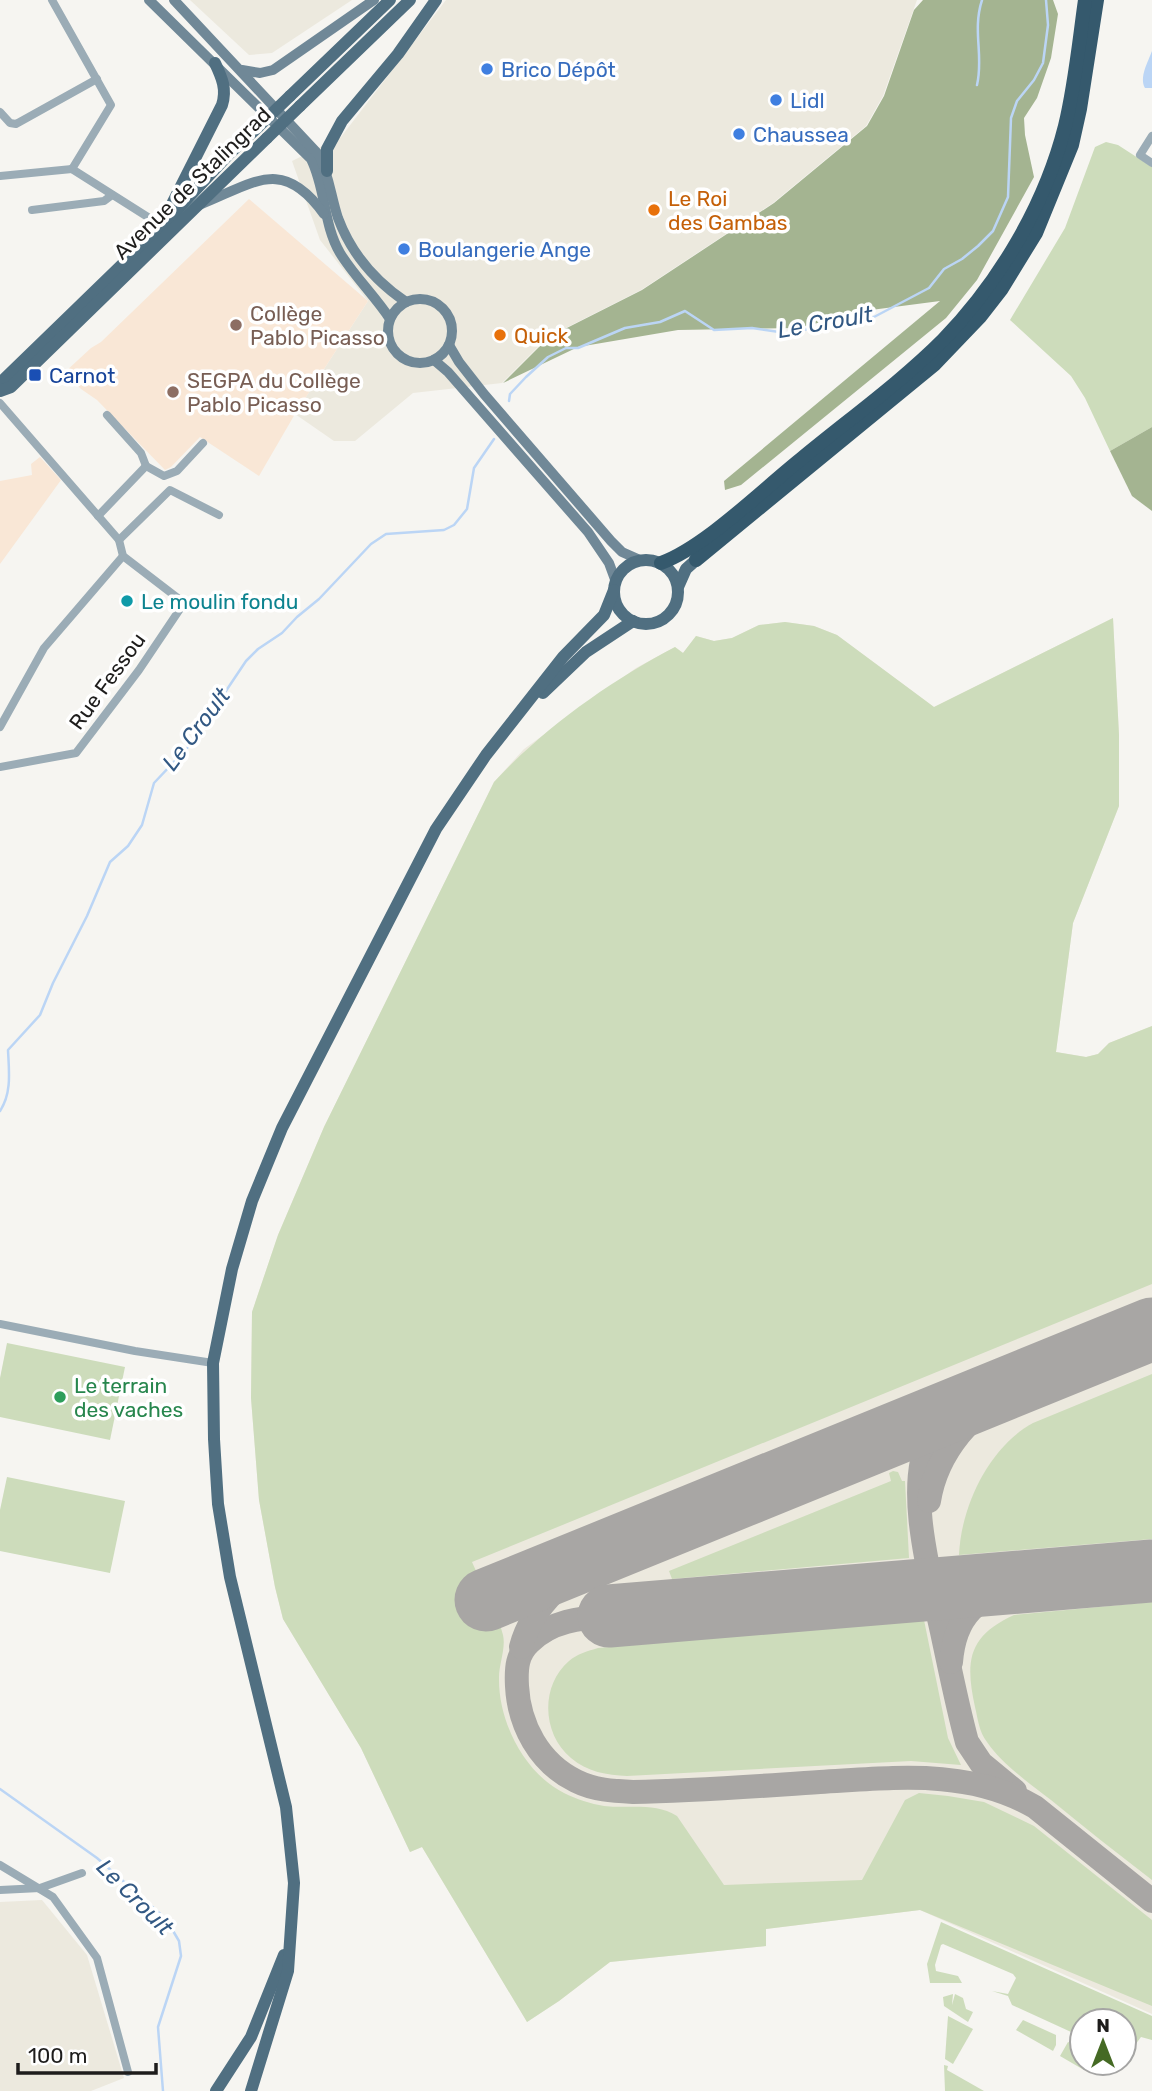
<svg xmlns="http://www.w3.org/2000/svg" width="1152" height="2091" font-family="Rubik,sans-serif">
  <style>
    .built { fill: #ece9de }
    .education { fill: #f9e7d6 }
    .green { fill: #cddcbb }
    .forest { fill: #a4b491 }
    .water { fill: #bbd5f5 }
    .lines { fill: none; stroke-linecap: round; stroke-linejoin: round }
    .stream { stroke: #bbd5f5; stroke-width: 2.5 }
    .taxiway { stroke: #a8a6a4; stroke-width: 24 }
    .runway { stroke: #a8a6a4; stroke-width: 63 }
    .street { stroke: #9bacb6; stroke-width: 8 }
    .secondary { stroke: #708897; stroke-width: 10 }
    .primary { stroke: #506f81; stroke-width: 12 }
    .highway { stroke: #35596d; stroke-width: 14 }
    .primary-bridge { stroke: #506f81; stroke-width: 12 }
    .shop-dot { fill: #3f7fe0; stroke: #fff; stroke-width: 2.5 }
    .food-dot { fill: #e8710a; stroke: #fff; stroke-width: 2.5 }
    .education-dot { fill: #8d6e63; stroke: #fff; stroke-width: 2.5 }
    .transit-dot { fill: #1a4fb4; stroke: #fff; stroke-width: 2.5 }
    .culture-dot { fill: #0f9aa8; stroke: #fff; stroke-width: 2.5 }
    .leisure-dot { fill: #2e9e5b; stroke: #fff; stroke-width: 2.5 }
    .labels { text-anchor: middle; dominant-baseline: central; stroke-width: 7; stroke-linejoin: round; paint-order: stroke }
    .shop-label { font-size: 21px; fill: #366cbe; stroke: #fff; text-anchor: start }
    .street-label { font-size: 21px; fill: #1e1d1c; stroke: #fff }
    .food-label { font-size: 21px; fill: #c56008; stroke: #fff; text-anchor: start }
    .education-label { font-size: 21px; fill: #785e54; stroke: #fff; text-anchor: start }
    .transit-label { font-size: 21px; fill: #164399; stroke: #fff; text-anchor: start }
    .culture-label { font-size: 21px; fill: #0d838f; stroke: #fff; text-anchor: start }
    .leisure-label { font-size: 21px; fill: #27864d; stroke: #fff; text-anchor: start }
    .water-label { font-size: 23px; font-style: italic; fill: #325883; stroke: #fff }
  </style>
  <rect width="100%" height="100%" fill="#f6f5f1"/>
  <!-- built -->
  <g class="built">
    <path d="M190 0H352L272 53 249 55Z"/>
    <path d="M446 0H917L883 96 866 126 773 203 641 290 548 337 502 383 413 393 355 441H334L295 414 368 301 320 240 292 161 341 137Z"/>
    <path d="M1113 618 1119 735V806L1073 923 1056 1052 1086 1057 1098 1054 1109 1043 1152 1026V2014L920 1910 766 1929V1946L610 1962 559 2001 527 2022 422 1847 410 1852 361 1748 283 1619 275 1587 259 1500 251 1398 252 1312 278 1235 324 1127 494 782 524 749 636 668 675 647 683 653 696 636 714 641 732 638 759 625 785 622 814 626 837 635 934 707Z"/>
    <path d="M42 1900 87 1955 124 2078 91 2091H0V1902Z"/>
  </g>
  <!-- education -->
  <g class="education">
    <path d="M249 199 368 301 295 414 259 476 200 437 171 467 165 470 97 400 81 389 65 372 91 348 101 342Z"/>
    <path d="M40 457 61 480 0 564V481L32 475 31 464Z"/>
  </g>
  <!-- green -->
  <g class="green">
    <path d="M1106 142 1118 145 1152 167V427L1110 451 1085 398 1071 376 1010 320 1065 228 1095 147Z"/>
    <path d="M1113 618 1119 735V806L1073 923 1056 1052 1086 1057 1098 1054 1109 1043 1152 1026V1284L472 1562C482 1585 497 1610 503 1635 506 1648 499 1664 499 1677 498 1721 524 1773 564 1793 576 1799 591 1804 604 1806 629 1809 655 1802 677 1816L724 1885 862 1880 905 1800 919 1793 948 1796 984 1802 1034 1826 1152 1920V2006L920 1910 766 1929V1946L610 1962 559 2001 527 2022 422 1847 410 1852 361 1748 283 1619 275 1587 259 1500 251 1398 252 1312 278 1235 324 1127 494 782C544 728 610 681 675 647L683 653 696 636 714 641 732 638 759 625 785 622 814 626 837 635 934 707Z"/>
    <path d="M7 1343 125 1367 110 1440 0 1417V1378Z"/>
    <path d="M1152 1374V1539L959 1555C961 1506 989 1447 1033 1423Z"/>
    <path d="M893 1471 898 1472 902 1481H905L909 1558 672 1579 669 1571 891 1481 889 1473Z"/>
    <path d="M7 1477 125 1501 110 1573 0 1551V1510Z"/>
    <path d="M1152 1602V1880C1118 1854 1084 1827 1051 1800 1029 1783 1003 1765 987 1742 979 1732 978 1719 975 1707 965 1661 968 1636 1014 1615Z"/>
    <path d="M924 1620 948 1738 961 1765 911 1761 627 1776C607 1775 587 1772 571 1758 542 1734 540 1686 569 1661 577 1654 588 1651 598 1648Z"/>
    <path d="M941 1922 1152 2016V2040L1141 2037 1135 2045 1124 2050V2021H1082V2037L1012 2005 1008 1996 992 1991 1008 1994 1016 1978 1013 1974 943 1944 941 1945 935 1965 936 1971 958 1976 962 1983H930L927 1964Z"/>
    <path d="M953 1994 952 2005 955 1994 963 1998 966 2009 973 2012 968 2022 944 2006 943 1997Z"/>
    <path d="M948 2016 973 2029 953 2064 945 2059Z"/>
    <path d="M1023 2020 1056 2035V2045L1053 2051 1016 2030Z"/>
    <path d="M1068 2042 1082 2047V2063H1088L1084 2070 1060 2056Z"/>
    <path d="M944 2065 948 2066 947 2070 984 2091H945Z"/>
  </g>
  <!-- forest -->
  <g class="forest">
    <path d="M923 0H1053L1058 14 1051 58 1037 98 1024 118 1025 135 1034 177 977 280 946 318 741 485 725 490 724 481 940 301 871 310 797 328 678 330 578 347 503 383 549 337 642 290 774 203 867 126 884 96 914 10Z"/>
    <path d="M1152 427V511L1132 496 1110 451Z"/>
  </g>
  <!-- water -->
  <path class="water" d="M1152 51V88H1145C1139 77 1148 62 1152 51Z"/>
  <g class="lines">
    <!-- stream -->
    <g class="stream">
      <path d="M977 85C984 56 972 31 982 0"/>
      <path d="M509 401 510 394 526 377 548 357 566 348H578L625 328 660 322 685 311 714 330 752 328 786 333 874 317 929 288 944 269 962 259 978 246 993 231 1008 197 1011 118 1017 101 1034 80 1043 63 1048 25 1046 0"/>
      <path d="M0 1111C12 1093 9 1071 8 1050L40 1015 53 983 87 916 110 862 128 846 142 825 154 783 189 746 246 661 258 649 282 633 297 617 319 599 371 544 386 534 444 530 454 525 467 509 474 468 494 439"/>
      <path d="M0 1789 97 1858 166 1919 179 1941 181 1956 158 2027 163 2091"/>
    </g>
    <!-- taxiway -->
    <g class="taxiway">
      <path d="M965 1405C952 1414 938 1424 930 1438 904 1485 931 1581 942 1632 950 1669 957 1705 967 1742L981 1763 1015 1791"/>
      <path d="M929 1501C937 1449 974 1413 1016 1384"/>
      <path d="M609 1616C580 1618 551 1621 530 1642 517 1654 516 1668 517 1686 519 1725 539 1763 576 1781 594 1790 613 1791 633 1792 696 1791 758 1786 820 1782 893 1778 969 1768 1035 1807L1152 1901"/>
      <path d="M521 1647C533 1602 571 1575 608 1550"/>
      <path d="M951 1662C955 1613 978 1599 1019 1582"/>
    </g>
    <!-- runway -->
    <g class="runway">
      <path d="M486 1600 1152 1329"/>
      <path d="M609 1616 1152 1571"/>
    </g>
    <!-- street -->
    <g class="street">
      <path d="M52 0 111 105 72 169"/>
      <path d="M0 112 10 123 16 124 97 79"/>
      <path d="M1152 136 1140 155 1152 163"/>
      <path d="M72 169 162 226"/>
      <path d="M0 176 72 169"/>
      <path d="M32 210 104 201 112 195"/>
      <path d="M0 403 119 540 123 556 179 599 180 609 139 670 76 753 0 767"/>
      <path d="M107 415 141 453 146 466"/>
      <path d="M98 516 146 466 164 476 177 471 203 443"/>
      <path d="M119 540 170 490 219 515"/>
      <path d="M0 727 44 648 123 556"/>
      <path d="M0 1324 135 1351 213 1363"/>
      <path d="M0 1865 53 1897 97 1958 128 2072"/>
      <path d="M0 1890 40 1888 82 1873"/>
    </g>
    <!-- secondary -->
    <g class="secondary">
      <path d="M149 0 311 159C326 189 323 224 340 253 354 276 375 296 390 319"/>
      <path d="M174 0 319 155C329 175 331 197 338 218 351 253 375 281 406 302"/>
      <path d="M242 70 260 73 273 70 374 0"/>
      <path d="M199 205C253 184 282 155 324 214"/>
      <circle cx="420" cy="331" r="32"/>
      <path d="M449 345 459 362 484 394 611 541 622 552 640 560"/>
      <path d="M434 360 448 372 588 532 609 563 616 582"/>
    </g>
    <!-- primary -->
    <g class="primary">
      <path d="M290 96 390 0"/>
      <path d="M300 106 410 0"/>
      <path d="M327 171V149L342 121 398 54 436 0"/>
      <path d="M165 218 222 105C227 89 222 78 215 63"/>
      <path d="M0 383 162 226 230 153 258 127"/>
      <path d="M0 391 11 387 267 138"/>
      <circle cx="646" cy="592" r="32"/>
      <path d="M678 587 686 569 696 560"/>
      <path d="M543 693 586 652 633 621"/>
      <path d="M216 2091 251 2037 284 1955"/>
      <path d="M251 2091 288 1971 294 1883 286 1807 230 1577 218 1504 214 1439 213 1363 232 1269 252 1201 282 1128 436 829 486 755 563 657 604 615 614 590"/>
    </g>
    <!-- highway -->
    <g class="highway">
      <path d="M696 560 935 364 980 317 1001 290 1036 233 1072 145 1080 109 1097 0"/>
      <path d="M661 563C705 547 762 490 801 459 848 420 900 383 943 340 1000 281 1045 205 1065 126 1075 85 1079 42 1085 0"/>
    </g>
    <!-- primary-bridge -->
    <g class="primary-bridge">
      <path d="M258 127 290 96"/>
      <path d="M267 138 300 106"/>
    </g>
  </g>
  <!-- markers -->
  <g class="shop-dot">
    <circle cx="487" cy="69" r="7"/>
    <circle cx="776" cy="100" r="7"/>
    <circle cx="739" cy="134" r="7"/>
    <circle cx="404" cy="249" r="7"/>
  </g>
  <g class="food-dot">
    <circle cx="654" cy="210" r="7"/>
    <circle cx="500" cy="335" r="7"/>
  </g>
  <g class="education-dot">
    <circle cx="236" cy="325" r="7"/>
    <circle cx="173" cy="392" r="7"/>
  </g>
  <rect class="transit-dot" x="28" y="368" width="14" height="14" rx="3.5"/>
  <circle class="culture-dot" cx="127" cy="601" r="7"/>
  <circle class="leisure-dot" cx="60" cy="1397" r="7"/>
  <g class="labels">
    <!-- shop labels -->
    <g class="shop-label">
      <text x="501" y="69">Brico Dépôt</text>
      <text x="790" y="100">Lidl</text>
      <text x="753" y="134">Chaussea</text>
      <text x="418" y="249">Boulangerie Ange</text>
    </g>
    <!-- street labels -->
    <g class="street-label">
      <text transform="translate(192 183) rotate(-44)">Avenue de Stalingrad</text>
      <text transform="translate(107 681) rotate(-54)">Rue Fessou</text>
    </g>
    <!-- food labels -->
    <g class="food-label">
      <text x="668" y="198">Le Roi<tspan x="668" dy="24">des Gambas</tspan></text>
      <text x="514" y="335">Quick</text>
    </g>
    <!-- education labels -->
    <g class="education-label">
      <text x="250" y="313">Collège<tspan x="250" dy="24">Pablo Picasso</tspan></text>
      <text x="187" y="380">SEGPA du Collège<tspan x="187" dy="24">Pablo Picasso</tspan></text>
    </g>
    <!-- transit labels -->
    <g class="transit-label">
      <text x="49" y="375">Carnot</text>
    </g>
    <!-- culture labels -->
    <g class="culture-label">
      <text x="141" y="601">Le moulin fondu</text>
    </g>
    <!-- leisure labels -->
    <g class="leisure-label">
      <text x="74" y="1385">Le terrain<tspan x="74" dy="24">des vaches</tspan></text>
    </g>
    <!-- water labels -->
    <g class="water-label">
      <text transform="translate(825 322) rotate(-10)">Le Croult</text>
      <text transform="translate(196 729) rotate(-53)">Le Croult</text>
      <text transform="translate(135 1897) rotate(45)">Le Croult</text>
    </g>
  </g>
  <!-- north arrow -->
  <g transform="translate(1103 2042)"><circle r="33" fill="#ffffff" stroke="#a5a5a4" stroke-width="2"/>
  <path d="M0-5L12 26L0 18L-12 26Z" fill="#456a24"/>
  <text y="-10" font-size="19" font-weight="bold" text-anchor="middle" fill="#1e1d1c">N</text>
  </g>
  <!-- scale -->
  <path d="M18 2063v10h138v-10" fill="none" stroke="#1e1d1c" stroke-width="3.5"/>
  <text x="28" y="2063" font-size="21" fill="#1e1d1c" stroke="#ffffff" stroke-width="5" paint-order="stroke">100 m</text>
</svg>
